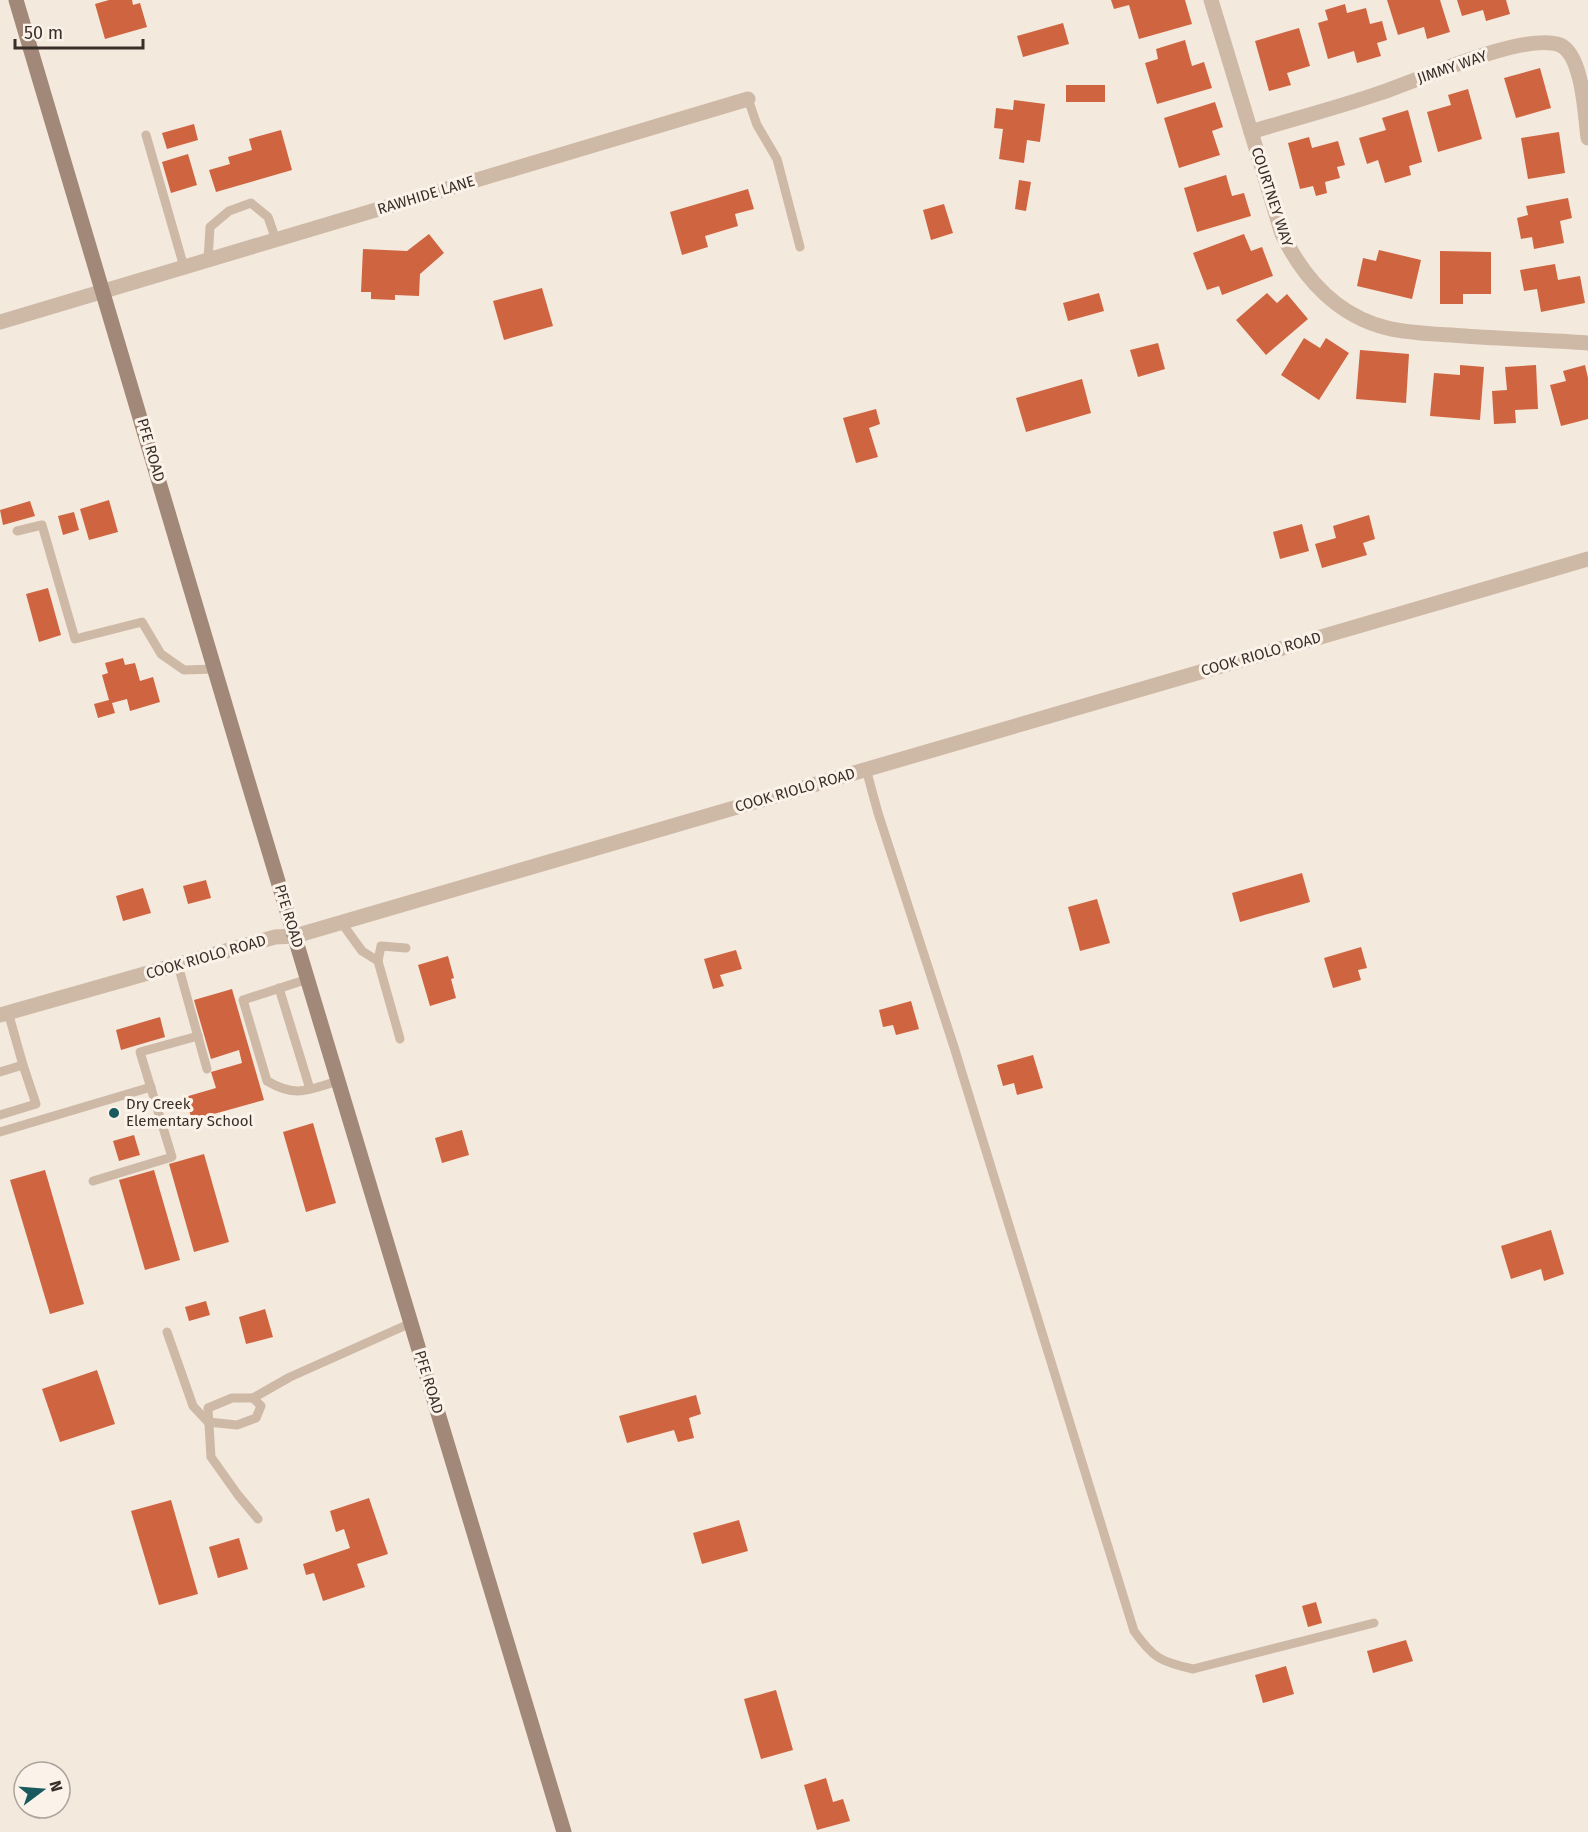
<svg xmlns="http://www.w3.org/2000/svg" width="1588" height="1832" font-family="'Fira Sans',sans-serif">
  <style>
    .building { fill: #cf6440 }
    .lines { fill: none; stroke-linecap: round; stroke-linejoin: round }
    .service { stroke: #ceb9a7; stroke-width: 9 }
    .minor { stroke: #ceb9a7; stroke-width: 15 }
    .tertiary { stroke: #ceb9a7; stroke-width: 15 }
    .secondary { stroke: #a28878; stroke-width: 15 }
    .poi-dot { fill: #1a5a5f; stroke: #fbf3ea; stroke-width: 2 }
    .labels { text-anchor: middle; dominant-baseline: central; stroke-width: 6; stroke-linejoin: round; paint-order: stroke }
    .street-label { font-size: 15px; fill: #3a2e28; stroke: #fbf3ea }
    .poi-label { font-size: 15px; fill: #3a2e28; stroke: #fbf3ea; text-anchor: start }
  </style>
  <rect width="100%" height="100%" fill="#f4e9dd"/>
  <!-- building -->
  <g class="building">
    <path d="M109 0H132L133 5 140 3 147 27 105 39 95 4Z"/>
    <path d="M1111 0H1185L1192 24 1139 39 1129 5 1114 9Z"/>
    <path d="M1387 0H1440L1450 32 1427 39 1424 27 1398 35Z"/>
    <path d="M1457 0H1506L1510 14 1486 21 1483 10 1462 16Z"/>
    <path d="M1345 4 1347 13 1366 8 1370 24 1382 21 1387 40 1377 43 1381 56 1357 63 1354 51 1328 59 1318 23 1328 20 1325 10Z"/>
    <path d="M1063 23 1069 44 1023 57 1017 36Z"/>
    <path d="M1299 28 1310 66 1287 73 1291 85 1269 91 1255 41Z"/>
    <path d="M1185 40 1192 66 1204 62 1212 88 1157 104 1145 63 1158 59 1156 49Z"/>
    <path d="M1540 68 1551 108 1516 118 1504 78Z"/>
    <rect x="1066" y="85" width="39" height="17"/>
    <path d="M1468 89 1482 139 1438 152 1427 112 1451 105 1448 95Z"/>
    <path d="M1014 100 1045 104 1040 142 1027 140 1024 163 999 159 1003 129 994 128 996 108 1013 110Z"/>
    <path d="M1215 102 1223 127 1212 131 1220 155 1179 168 1164 118Z"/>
    <path d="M1408 110 1422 162 1409 166 1411 175 1385 183 1378 160 1367 164 1359 138 1386 130 1382 118Z"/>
    <path d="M194 124 198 140 167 149 162 133Z"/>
    <path d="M281 130 292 170 216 192 209 170 230 164 228 157 252 150 249 139Z"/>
    <path d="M1559 132 1565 173 1528 179 1521 138Z"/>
    <path d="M1309 137 1312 148 1338 141 1345 165 1337 167 1340 178 1325 182 1327 193 1316 196 1313 186 1300 189 1288 143Z"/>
    <path d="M188 154 197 185 171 193 162 162Z"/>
    <path d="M1226 175 1232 196 1244 193 1251 216 1197 232 1184 188Z"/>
    <path d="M1019 180 1031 182 1026 211 1015 209Z"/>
    <path d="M748 189 754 209 735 214 738 226 705 236 708 247 682 255 670 212Z"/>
    <path d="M1568 198 1572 218 1560 221 1564 243 1534 249 1532 237 1521 239 1517 218 1528 215 1526 206Z"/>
    <path d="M944 204 953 233 931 240 923 210Z"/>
    <path d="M429 234 444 253 420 274 419 296 395 295V300L371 299V292H361L363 249 407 251Z"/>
    <path d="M1244 234 1251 251 1262 247 1273 276 1222 295 1219 286 1207 290 1193 253Z"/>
    <path d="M1379 250 1421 260 1412 299 1357 286 1363 258 1376 261Z"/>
    <path d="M1440 251 1491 252V294H1463V304H1440Z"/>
    <path d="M1555 264 1558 280 1580 276 1585 303 1541 312 1537 289 1524 291 1520 270Z"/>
    <path d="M542 288 553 326 504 340 493 301Z"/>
    <path d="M1099 293 1104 311 1068 321 1063 303Z"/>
    <path d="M1267 293 1277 303 1287 294 1308 319 1266 355 1236 320Z"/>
    <path d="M1304 338 1320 348 1326 338 1349 353 1319 400 1281 375Z"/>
    <path d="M1158 343 1165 369 1138 377 1130 350Z"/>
    <path d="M1360 350 1409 354 1406 403 1356 399Z"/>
    <path d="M1460 365 1484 367 1480 420 1430 416 1434 373 1460 375Z"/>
    <path d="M1536 365 1538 409 1515 410 1516 423 1494 424 1492 391 1507 390 1505 367Z"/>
    <path d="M1585 365 1588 378V419L1561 426 1550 385 1566 381 1563 371Z"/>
    <path d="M1082 379 1091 413 1026 432 1016 398Z"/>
    <path d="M876 409 880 424 869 428 878 457 856 463 843 418Z"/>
    <path d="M109 500 118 532 89 540 80 509Z"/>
    <path d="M30 501 35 516 3 525 0 510Z"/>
    <path d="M74 512 79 530 63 535 58 516Z"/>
    <path d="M1369 515 1375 539 1363 543 1367 555 1322 568 1315 544 1336 538 1333 526Z"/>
    <path d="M1302 524 1309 551 1280 559 1273 532Z"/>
    <path d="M48 588 61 635 39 642 26 594Z"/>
    <path d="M123 658 125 665 135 663 140 681 153 677 160 702 130 711 127 699 112 703 115 713 98 718 94 704 109 700 102 675 108 673 105 663Z"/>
    <path d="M1302 873 1310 902 1240 922 1232 893Z"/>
    <path d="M206 880 211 898 188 904 183 886Z"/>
    <path d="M143 888 151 913 123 921 116 896Z"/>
    <path d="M1097 899 1110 943 1080 951 1068 907Z"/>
    <path d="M1361 947 1367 968 1358 970 1361 980 1333 988 1324 958Z"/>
    <path d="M736 950 742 969 720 975 724 986 713 989 704 959Z"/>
    <path d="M448 956 454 978 451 979 456 998 430 1006 418 965Z"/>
    <path d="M232 989 264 1100 192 1120 185 1097 216 1088 211 1072 242 1063 239 1050 211 1059 194 1000Z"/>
    <path d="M911 1001 919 1029 896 1035 893 1025 883 1027 879 1010Z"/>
    <path d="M160 1017 165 1037 121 1050 116 1030Z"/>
    <path d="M1033 1055 1043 1088 1017 1095 1014 1083 1003 1086 997 1065Z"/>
    <path d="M313 1123 336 1203 306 1212 283 1132Z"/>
    <path d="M462 1130 469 1155 442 1163 435 1138Z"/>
    <path d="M134 1135 140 1155 119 1161 113 1141Z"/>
    <path d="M204 1154 229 1242 194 1252 169 1164Z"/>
    <path d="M45 1170 84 1304 50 1314 10 1180Z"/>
    <path d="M154 1170 180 1260 145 1270 119 1180Z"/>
    <path d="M1551 1230 1564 1274 1544 1281 1541 1269 1511 1279 1501 1246Z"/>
    <path d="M206 1301 210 1315 189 1321 185 1307Z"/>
    <path d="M265 1309 273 1337 246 1344 239 1317Z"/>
    <path d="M97 1370 115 1424 60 1442 42 1389Z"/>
    <path d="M696 1395 701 1414 689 1418 694 1438 678 1442 674 1430 627 1443 619 1416Z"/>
    <path d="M369 1498 388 1554 357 1564 365 1587 323 1601 314 1573 306 1575 303 1564 350 1548 344 1529 336 1532 330 1511Z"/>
    <path d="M171 1500 198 1594 159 1605 131 1511Z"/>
    <path d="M739 1520 748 1551 702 1564 693 1533Z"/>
    <path d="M239 1538 248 1569 218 1578 209 1547Z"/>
    <path d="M1316 1602 1322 1623 1308 1627 1302 1606Z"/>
    <path d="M1406 1640 1413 1661 1373 1673 1367 1651Z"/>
    <path d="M1286 1666 1294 1694 1263 1703 1255 1675Z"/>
    <path d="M776 1690 793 1750 761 1759 744 1699Z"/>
    <path d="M826 1778 833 1802 843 1799 850 1821 817 1830 804 1785Z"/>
  </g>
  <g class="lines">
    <!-- service -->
    <g class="service">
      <path d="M748 99 757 125 777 159 800 247"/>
      <path d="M146 135 184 267"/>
      <path d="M208 260 210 227 229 211 251 203 268 217 276 240"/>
      <path d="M17 531 42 525 75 639 142 622 161 654 184 670 215 669"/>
      <path d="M866 769 878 813 954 1047 1134 1631C1153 1658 1161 1662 1193 1669L1374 1623"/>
      <path d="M341 922 362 951 378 961 400 1039"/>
      <path d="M378 961 381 946 406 948"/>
      <path d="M178 965 207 1069"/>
      <path d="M308 979 243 1000 267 1081C296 1098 308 1090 338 1081"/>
      <path d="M279 988 310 1089"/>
      <path d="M8 1012 23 1065"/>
      <path d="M0 1072 23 1065 36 1104 0 1115"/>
      <path d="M0 1132 151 1087"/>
      <path d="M93 1181 172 1157 140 1052 198 1036"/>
      <path d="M167 1332 193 1406 208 1422 237 1425 256 1418 261 1406 253 1398"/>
      <path d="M258 1519 238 1495 211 1457 208 1408 232 1398H253L290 1377 411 1323"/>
    </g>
    <!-- minor -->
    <g class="minor">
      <path d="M1211 0 1282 234C1304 279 1338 316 1387 328 1412 334 1439 334 1465 336 1506 339 1547 340 1588 343"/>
      <path d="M1251 132C1293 119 1336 108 1377 94 1415 82 1524 31 1560 45 1583 55 1585 116 1588 138"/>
      <path d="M0 322 748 99"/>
      <path d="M0 1015 275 937 295 936"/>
    </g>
    <!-- tertiary -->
    <path class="tertiary" d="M295 936 1588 559"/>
    <!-- secondary -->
    <path class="secondary" d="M16 0 243 765 564 1832"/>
  </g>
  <!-- markers -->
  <circle class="poi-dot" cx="114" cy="1113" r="6"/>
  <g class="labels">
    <!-- street labels -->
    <g class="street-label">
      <text transform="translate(1452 67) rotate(-19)">JIMMY WAY</text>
      <text transform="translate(426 195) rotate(-17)">RAWHIDE LANE</text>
      <text transform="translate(1272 197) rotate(72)">COURTNEY WAY</text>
      <text transform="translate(151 450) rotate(74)">PFE ROAD</text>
      <text transform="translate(1261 654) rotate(-16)">COOK RIOLO ROAD</text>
      <text transform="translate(795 790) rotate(-16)">COOK RIOLO ROAD</text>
      <text transform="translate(289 916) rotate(73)">PFE ROAD</text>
      <text transform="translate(206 957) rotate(-16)">COOK RIOLO ROAD</text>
      <text transform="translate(429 1382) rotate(73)">PFE ROAD</text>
    </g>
    <!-- poi labels -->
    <g class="poi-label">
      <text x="126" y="1104">Dry Creek<tspan x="126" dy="17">Elementary School</tspan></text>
    </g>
  </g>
  <!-- north arrow -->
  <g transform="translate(42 1790) rotate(74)"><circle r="28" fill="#fbf3ea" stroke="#aea49c" stroke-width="1.5"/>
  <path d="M0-4.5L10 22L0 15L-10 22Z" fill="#1a5a5f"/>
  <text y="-9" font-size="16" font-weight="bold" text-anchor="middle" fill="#3a2e28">N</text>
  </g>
  <!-- scale -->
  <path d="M15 39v9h128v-9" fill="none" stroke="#3a2e28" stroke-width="3"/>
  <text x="24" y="39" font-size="18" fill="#3a2e28" stroke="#fbf3ea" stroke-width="4.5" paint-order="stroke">50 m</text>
</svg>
